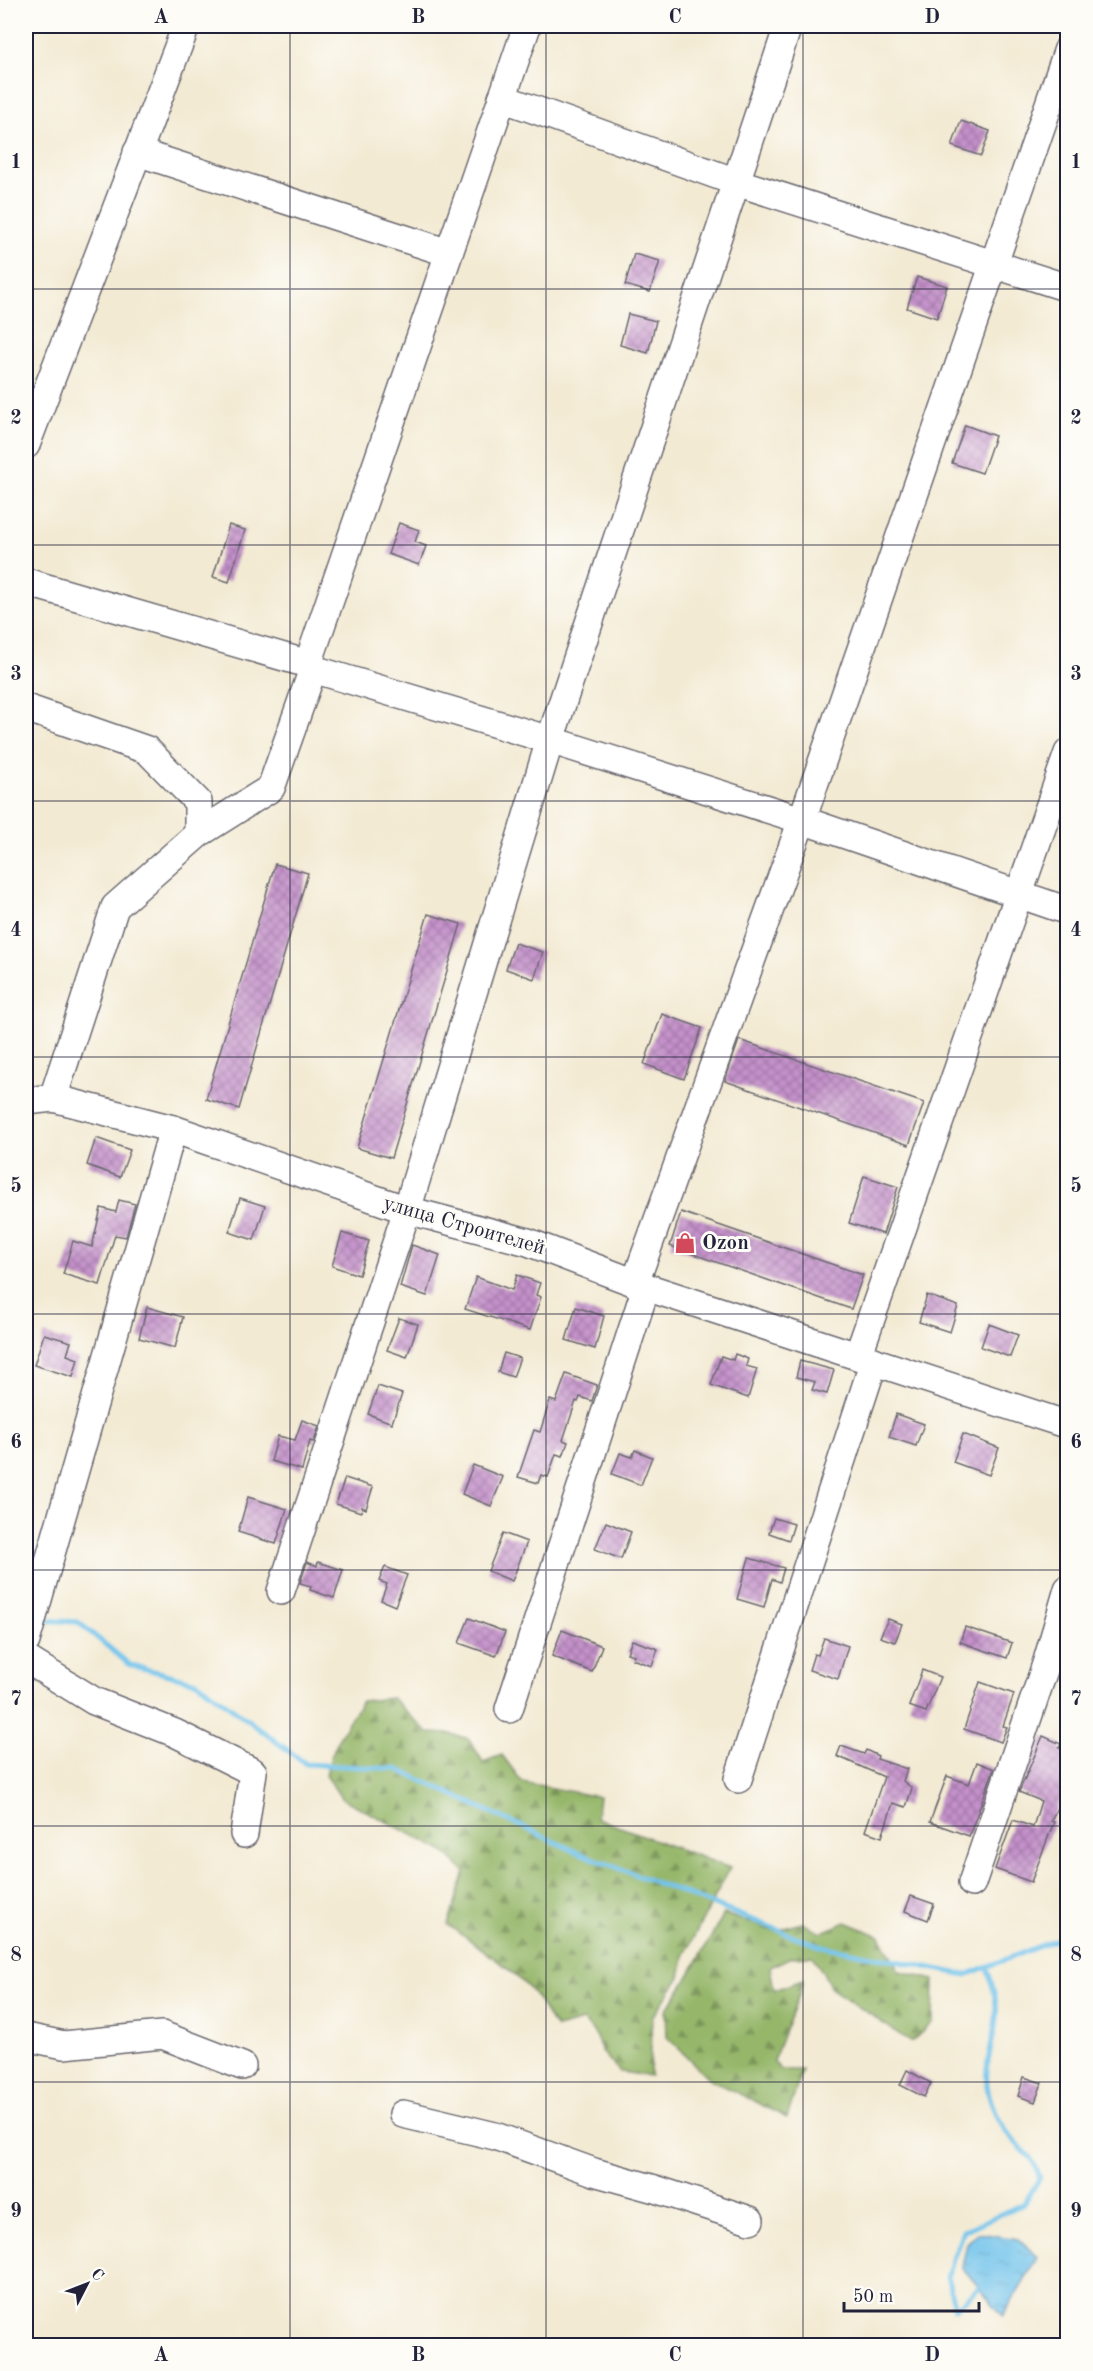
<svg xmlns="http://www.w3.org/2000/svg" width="1093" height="2371" font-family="'Old Standard TT',serif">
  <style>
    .forest { fill: url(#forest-firs); stroke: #5c6c53; stroke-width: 1.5 }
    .water { fill: url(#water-ripples); stroke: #487293; stroke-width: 1.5 }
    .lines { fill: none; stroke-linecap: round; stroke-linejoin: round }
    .stream { stroke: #6fc2eb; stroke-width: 5 }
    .building { fill: url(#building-cross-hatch) }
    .minor-casing { stroke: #6b6870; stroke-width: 30 }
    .minor { stroke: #fff; stroke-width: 27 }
    .grid { fill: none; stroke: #22223b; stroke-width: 1.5; stroke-opacity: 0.55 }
    .labels { text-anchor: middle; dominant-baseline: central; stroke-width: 6; stroke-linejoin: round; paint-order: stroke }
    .street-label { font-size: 21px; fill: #22223b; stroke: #fdfcf7 }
    .poi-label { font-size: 21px; font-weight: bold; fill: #22223b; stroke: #fdfcf7; text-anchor: start }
    .neatline { fill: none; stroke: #22223b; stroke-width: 2 }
    .grid-label { font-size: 20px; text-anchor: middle; font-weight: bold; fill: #22223b }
  </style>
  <defs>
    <pattern id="forest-firs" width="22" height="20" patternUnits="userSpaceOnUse" patternTransform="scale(1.5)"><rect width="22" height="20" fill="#96b76b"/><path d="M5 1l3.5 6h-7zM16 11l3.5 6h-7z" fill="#7a9459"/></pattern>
    <pattern id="water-ripples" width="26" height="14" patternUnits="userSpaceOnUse" patternTransform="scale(1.5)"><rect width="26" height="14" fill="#6fc2eb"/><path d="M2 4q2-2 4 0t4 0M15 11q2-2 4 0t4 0" fill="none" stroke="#60a6ca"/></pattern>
    <pattern id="building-cross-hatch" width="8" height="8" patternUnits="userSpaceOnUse" patternTransform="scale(1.5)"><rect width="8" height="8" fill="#c491ca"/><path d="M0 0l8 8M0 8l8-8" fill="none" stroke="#9f76a5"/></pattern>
  </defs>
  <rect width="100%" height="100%" fill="#fdfcf7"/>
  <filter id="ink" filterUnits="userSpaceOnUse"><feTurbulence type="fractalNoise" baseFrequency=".0167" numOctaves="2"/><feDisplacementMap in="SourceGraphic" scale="12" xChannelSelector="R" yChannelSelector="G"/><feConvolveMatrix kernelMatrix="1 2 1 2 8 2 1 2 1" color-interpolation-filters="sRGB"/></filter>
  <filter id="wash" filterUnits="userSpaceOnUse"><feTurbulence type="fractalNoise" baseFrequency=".008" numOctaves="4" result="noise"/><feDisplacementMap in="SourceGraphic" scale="24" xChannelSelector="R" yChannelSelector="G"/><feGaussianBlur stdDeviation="1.35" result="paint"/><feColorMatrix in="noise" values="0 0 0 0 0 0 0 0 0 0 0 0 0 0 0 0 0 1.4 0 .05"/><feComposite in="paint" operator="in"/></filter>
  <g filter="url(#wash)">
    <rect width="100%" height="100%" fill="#f3ead3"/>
    <!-- forest -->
    <g class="forest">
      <path d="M392 1698 428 1733 451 1734 469 1739 483 1762 502 1755 522 1782 599 1797 596 1818 730 1868 684 1956 680 1977 652 2018 650 2076 620 2072 603 2053 593 2031 583 2021 557 2028C548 2018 543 2008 536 1997 524 1978 469 1939 448 1925L465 1872 443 1851 341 1798 326 1775C332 1746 346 1724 362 1701Z"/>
      <path d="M724 1914 775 1931 802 1923 822 1932 846 1922 880 1936 899 1971 934 1980 933 2022 911 2042 832 1989 813 1956 791 1957 770 1967 774 1990 803 1980C797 2009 782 2032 774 2061L780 2070H802L787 2118 708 2078 667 2037 666 2010 683 1986Z"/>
    </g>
    <!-- water -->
    <path class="water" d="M978 2233 1018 2239 1038 2257 1003 2316 962 2267 967 2243Z"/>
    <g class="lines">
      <!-- stream -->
      <g class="stream">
        <path d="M39 1620 78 1622 130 1665 197 1682 306 1764 397 1769 577 1852 817 1945 966 1975 1068 1935"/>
        <path d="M983 2284 955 2309 947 2276 963 2231 1025 2203 1040 2177C1033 2156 1023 2152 1010 2136 1002 2126 992 2107 989 2095 982 2073 992 2047 995 2026 999 2005 993 1987 987 1967"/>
      </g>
    </g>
    <g id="blocks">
      <!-- building -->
      <g class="building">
        <path d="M961 121 990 131 981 156 952 146Z"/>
        <path d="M634 254 660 261 650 292 625 285Z"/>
        <path d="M917 277 947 286 937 318 907 308Z"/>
        <path d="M628 314 656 321 648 353 620 345Z"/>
        <path d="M965 425 995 436 982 473 952 463Z"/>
        <path d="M399 523 419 530 415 542 426 546 419 565 388 554Z"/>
        <path d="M229 525 245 530 229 582 213 577Z"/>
        <path d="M275 864 308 873 239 1109 206 1099Z"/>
        <path d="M428 914 461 924 391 1158 357 1148Z"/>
        <path d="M515 943 543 952 534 979 506 969Z"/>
        <path d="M662 1014 702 1028 684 1079 644 1064Z"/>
        <path d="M739 1040 924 1103 909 1145 725 1081Z"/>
        <path d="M96 1138 130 1150 120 1177 87 1165Z"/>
        <path d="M864 1176 898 1187 883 1234 849 1223Z"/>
        <path d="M240 1198 265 1206 254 1240 229 1232Z"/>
        <path d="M119 1200 135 1204 126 1237 115 1235 100 1285 63 1274 73 1241 92 1247 101 1208 116 1212Z"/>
        <path d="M681 1212 863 1275 851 1309 670 1246Z"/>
        <path d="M342 1233 369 1241 359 1275 332 1266Z"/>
        <path d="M412 1245 440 1255 427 1296 400 1287Z"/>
        <path d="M517 1275 540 1283 536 1295 541 1297 530 1330 465 1309 476 1277 512 1290Z"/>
        <path d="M927 1295 958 1306 950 1332 919 1322Z"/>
        <path d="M147 1307 183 1317 175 1348 139 1338Z"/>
        <path d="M576 1307 604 1316 595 1349 566 1340Z"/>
        <path d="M399 1318 418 1324 407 1357 387 1350Z"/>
        <path d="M989 1324 1018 1335 1010 1357 981 1347Z"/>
        <path d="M44 1334 71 1342 67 1355 78 1359 73 1377 34 1365Z"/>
        <path d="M504 1353 520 1358 513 1377 498 1372Z"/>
        <path d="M735 1354 748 1359 746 1366 757 1369 748 1398 711 1385 721 1356 733 1360Z"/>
        <path d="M800 1361 834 1370 827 1394 812 1390 815 1382 796 1377Z"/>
        <path d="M566 1374 597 1385 592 1401 580 1397 578 1402 576 1401 563 1440 568 1442 563 1456 556 1454 548 1477 541 1475 538 1483 518 1477 534 1430 540 1432 550 1400 556 1402Z"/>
        <path d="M378 1386 402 1394 392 1423 368 1414Z"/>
        <path d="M896 1414 924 1424 916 1446 889 1437Z"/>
        <path d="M302 1420 319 1426 314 1442 310 1441 302 1470 271 1461 278 1436 295 1440Z"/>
        <path d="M963 1434 999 1448 989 1475 953 1462Z"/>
        <path d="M635 1450 652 1457 641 1485 612 1474 620 1453 632 1457Z"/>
        <path d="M473 1465 503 1477 491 1506 462 1494Z"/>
        <path d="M345 1478 373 1487 366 1509 362 1507 361 1512 336 1504Z"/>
        <path d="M248 1497 287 1509 276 1544 238 1532Z"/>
        <path d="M774 1518 794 1524 789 1540 769 1533Z"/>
        <path d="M606 1522 631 1532 621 1559 595 1549Z"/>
        <path d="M503 1533 527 1542 512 1581 488 1571Z"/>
        <path d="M749 1558 784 1568 780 1582 772 1579 764 1607 737 1599Z"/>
        <path d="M307 1562 317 1566 318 1562 343 1570 334 1598 310 1590 311 1586 300 1583Z"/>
        <path d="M385 1567 407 1575 395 1606 381 1600 387 1584 379 1581Z"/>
        <path d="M469 1618 505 1632 496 1656 459 1643Z"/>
        <path d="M888 1619 902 1624 895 1642 880 1637Z"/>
        <path d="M965 1627 1012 1643 1007 1658 960 1642Z"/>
        <path d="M562 1630 602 1646 592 1672 552 1656Z"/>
        <path d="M824 1638 848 1646 838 1679 809 1670 814 1654 818 1655Z"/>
        <path d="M632 1640 658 1649 652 1666 632 1659 634 1655 627 1653Z"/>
        <path d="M922 1670 940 1677 926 1712 909 1706Z"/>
        <path d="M980 1682 1014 1694 1003 1726 1007 1727 1001 1742 964 1729Z"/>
        <path d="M1043 1736 1061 1744 1059 1748 1068 1751V1784L1051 1821 1054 1822 1031 1882 995 1869 1013 1820 1033 1827 1041 1801 1019 1792Z"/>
        <path d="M841 1746 864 1754 866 1750 878 1756 877 1759 907 1769 903 1781 912 1788 906 1807 893 1803 882 1837 865 1831 884 1777 837 1756Z"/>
        <path d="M977 1762 994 1769 969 1836 930 1822 947 1776 969 1784Z"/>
        <path d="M911 1896 934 1904 928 1920 905 1911Z"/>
        <path d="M907 2070 931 2083 924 2097 900 2085Z"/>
        <path d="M1024 2077 1042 2083 1035 2102 1018 2096Z"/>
      </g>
    </g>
  </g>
  <g filter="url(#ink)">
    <use href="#blocks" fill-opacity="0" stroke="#6b6870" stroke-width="1.5"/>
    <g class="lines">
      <defs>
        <g id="minor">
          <path d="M502 98 736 182 1068 288"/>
          <path d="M137 152 449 253"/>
          <path d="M26 445 186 26"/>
          <path d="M26 582 308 664 313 669 550 740 802 820 1068 911"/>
          <path d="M308 664 527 26"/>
          <path d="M26 708 147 750 198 802V834"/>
          <path d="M53 1098 115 907 198 834 271 788 313 669"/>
          <path d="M26 1101 53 1098 173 1129 407 1210 528 1242 646 1287 1068 1425"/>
          <path d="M635 1283 802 820 1068 49"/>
          <path d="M858 1356 1068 753"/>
          <path d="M281 1591 407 1210 550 740 788 26"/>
          <path d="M26 1641 173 1129"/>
          <path d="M26 1659 94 1701 175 1733 253 1772 244 1834"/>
          <path d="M509 1709 646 1287"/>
          <path d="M738 1779 874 1361"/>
          <path d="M972 1883 1047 1661 1068 1589"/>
          <path d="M26 2037 64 2045 162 2035 242 2066"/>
          <path d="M403 2114 495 2136 594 2172 655 2189 750 2220"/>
        </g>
      </defs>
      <!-- minor casing -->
      <use href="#minor" class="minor-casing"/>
      <!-- minor -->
      <use href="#minor" class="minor"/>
    </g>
  </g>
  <!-- grid -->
  <path class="grid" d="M290 26V2346M546 26V2346M803 26V2346M26 289H1068M26 545H1068M26 801H1068M26 1057H1068M26 1314H1068M26 1570H1068M26 1826H1068M26 2082H1068"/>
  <!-- icons -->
  <defs>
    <symbol id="shop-bare" viewBox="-9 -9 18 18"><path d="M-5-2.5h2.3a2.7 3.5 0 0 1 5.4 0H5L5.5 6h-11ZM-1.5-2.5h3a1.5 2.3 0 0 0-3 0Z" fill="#d1495b" stroke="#fdfcf7" stroke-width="2.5" paint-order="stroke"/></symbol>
  </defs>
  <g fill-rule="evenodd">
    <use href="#shop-bare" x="670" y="1228" width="30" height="30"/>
  </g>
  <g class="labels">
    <!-- street labels -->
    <g class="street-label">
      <text transform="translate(464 1226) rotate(16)">улица Строителей</text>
    </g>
    <!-- poi labels -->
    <g class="poi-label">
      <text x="702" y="1243">Ozon</text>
    </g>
  </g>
  <!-- margin -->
  <rect width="1093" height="2371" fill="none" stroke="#fdfcf7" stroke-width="66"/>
  <!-- north arrow -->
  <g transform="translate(87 2284) rotate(48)" stroke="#fdfcf7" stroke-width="4.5" paint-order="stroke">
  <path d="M0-4.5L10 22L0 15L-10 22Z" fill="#22223b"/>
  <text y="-9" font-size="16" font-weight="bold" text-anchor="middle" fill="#22223b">С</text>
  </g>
  <!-- scale -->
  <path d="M844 2302v9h135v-9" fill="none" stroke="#22223b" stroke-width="3"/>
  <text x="853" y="2302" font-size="18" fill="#22223b" stroke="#fdfcf7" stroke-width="4.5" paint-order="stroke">50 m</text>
  <rect x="33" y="33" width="1027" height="2305" class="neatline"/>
  <g class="grid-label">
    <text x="161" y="23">A</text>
    <text x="418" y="23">B</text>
    <text x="675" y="23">C</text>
    <text x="932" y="23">D</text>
    <text x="16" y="168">1</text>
    <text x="1076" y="168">1</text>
    <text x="16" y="424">2</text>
    <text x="1076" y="424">2</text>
    <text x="16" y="680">3</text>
    <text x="1076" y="680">3</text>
    <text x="16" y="936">4</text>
    <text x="1076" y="936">4</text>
    <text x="16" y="1192">5</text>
    <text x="1076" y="1192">5</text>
    <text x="16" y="1448">6</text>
    <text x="1076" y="1448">6</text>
    <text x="16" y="1705">7</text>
    <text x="1076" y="1705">7</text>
    <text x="16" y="1961">8</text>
    <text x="1076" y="1961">8</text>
    <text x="16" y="2217">9</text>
    <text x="1076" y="2217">9</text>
    <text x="161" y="2361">A</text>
    <text x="418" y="2361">B</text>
    <text x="675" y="2361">C</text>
    <text x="932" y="2361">D</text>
  </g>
</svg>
